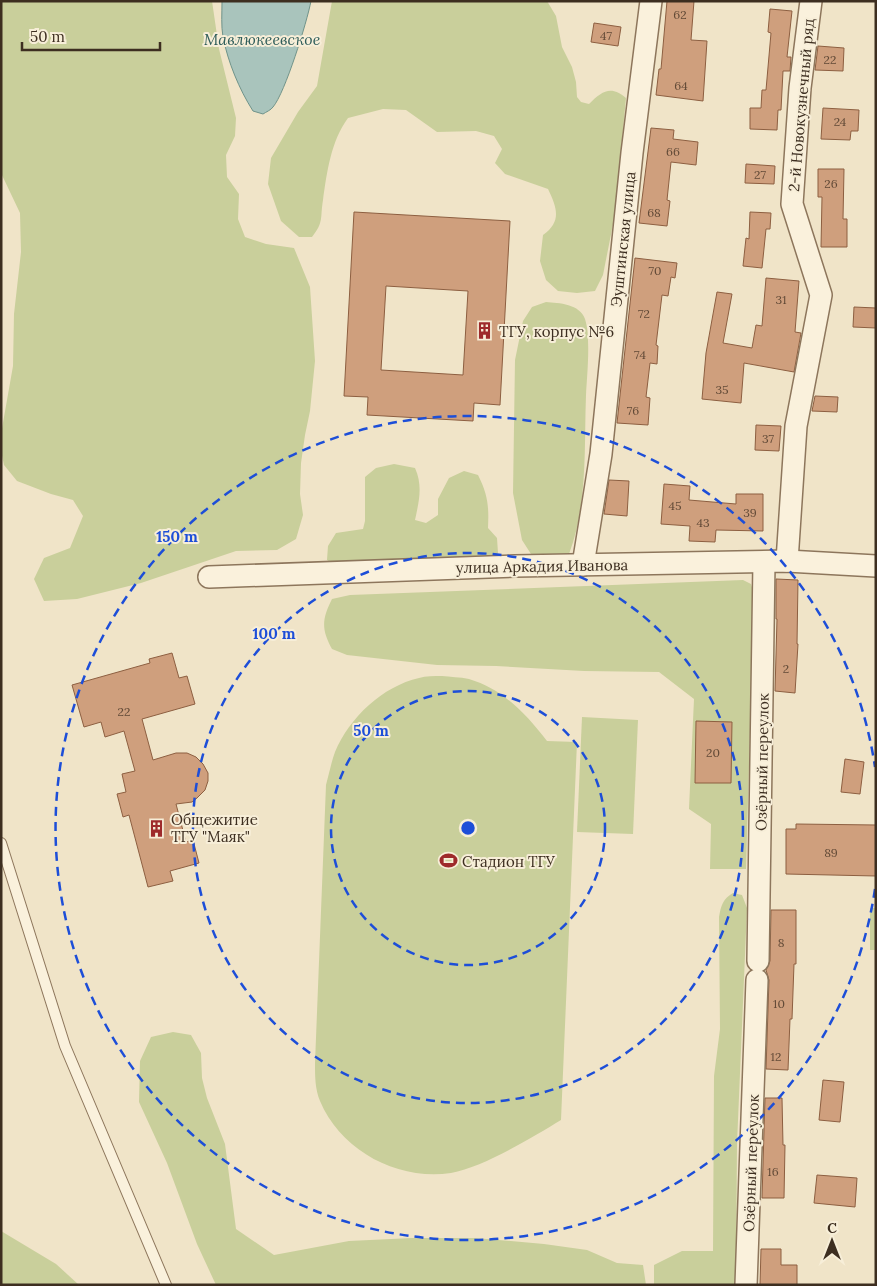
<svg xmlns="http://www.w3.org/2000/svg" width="877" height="1286" font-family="Lora,serif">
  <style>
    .green { fill: #c9cf9b }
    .water { fill: #a9c4bc; stroke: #6f938a }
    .building { fill: #cf9f7d; stroke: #8d5f41; fill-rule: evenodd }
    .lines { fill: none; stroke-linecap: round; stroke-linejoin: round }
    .lane-casing { stroke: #8d765c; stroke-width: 12 }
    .street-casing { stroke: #8d765c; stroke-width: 24 }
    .lane { stroke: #faf1dc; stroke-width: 10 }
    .street { stroke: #faf1dc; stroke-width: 21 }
    .ring { fill: none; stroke: #1d4ed8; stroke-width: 2.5; stroke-dasharray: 9 6 }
    .labels { text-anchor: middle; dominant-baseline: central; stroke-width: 4; stroke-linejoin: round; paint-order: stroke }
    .number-label { font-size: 12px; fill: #624a37 }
    .street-label { font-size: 15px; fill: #3d2e20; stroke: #f7eed8 }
    .poi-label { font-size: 15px; fill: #3d2e20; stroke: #f7eed8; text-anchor: start }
    .water-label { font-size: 16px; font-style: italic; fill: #2f5d5a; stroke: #f7eed8 }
    .centre { fill: #1d4ed8; stroke: #f7eed8; stroke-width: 2.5 }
    .ring-label { font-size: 15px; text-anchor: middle; font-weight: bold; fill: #1d4ed8; stroke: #f7eed8; stroke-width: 4; stroke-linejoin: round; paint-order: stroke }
  </style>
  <rect width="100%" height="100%" fill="#f0e4c8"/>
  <!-- green -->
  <g class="green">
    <path d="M1 1H212L219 49 236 118 235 136 226 155 227 177 239 194 238 219 245 237 266 244 294 248 310 287 315 361 310 411 305 435 301 463 300 494 303 515 296 539 277 550 236 551 141 583 77 599 44 601 34 579 44 558 70 548 83 516 73 500 51 494 17 481 4 465 1 451V434L13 366 14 314 21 252 20 213 1 173Z"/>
    <path d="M332 1H547L556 16 562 47 572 67 576 82 577 97 581 102 589 104C602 91 611 85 626 98L615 214 603 275 595 291 577 293 558 291 546 280 540 261 543 235C562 221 557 208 548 189L505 174 495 163 502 149 494 136 476 131 437 132 406 110 383 109 348 118C331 141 327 172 323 200 320 218 324 222 312 237H299L281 221 268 184 271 158 298 112 317 86Z"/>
    <path d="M546 302C559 303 580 304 585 319 591 337 587 376 586 395 584 449 588 503 569 554L553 557 531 554 522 540 513 493 515 360 523 321 532 307Z"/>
    <path d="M394 464 415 468C423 486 419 501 415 520L426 523 438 515V499L449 478 464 471 478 475C488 495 489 506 488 528L497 538 498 553 490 561 337 566 327 560 328 546 336 533 363 529 365 521V477L376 468Z"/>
    <path d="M743 580 751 584 754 594 746 869H710L711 824 689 809 694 699 659 672 584 671 496 666 437 665 347 655 332 649C321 629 322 619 332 599L350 595Z"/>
    <path d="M442 676C450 677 460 677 469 679 503 689 526 714 547 741L577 742 561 1120C533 1137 484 1167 451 1173 398 1181 341 1151 320 1101 315 1089 315 1076 315 1063L326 785C329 774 331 763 335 752 349 718 383 686 419 678 426 676 434 676 442 676Z"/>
    <path d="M582 717 638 720 633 834 577 832Z"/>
    <path d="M733 893 742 895 747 908 737 1144 736 1285H654V1265L682 1251H713L714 1076 720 1029 719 917C721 905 723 899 733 893Z"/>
    <rect x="870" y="908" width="6" height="42"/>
    <path d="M173 1032 191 1035 201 1053 202 1078 207 1098 225 1144 236 1229 274 1255 349 1241 412 1238H475L544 1244 587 1250 617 1263 643 1265 646 1285H216L197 1244 167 1163 139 1102 140 1061 151 1037Z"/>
    <path d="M1 1231 56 1264 79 1285H1Z"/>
  </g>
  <!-- water -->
  <path class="water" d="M222 1H311C307 22 285 93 273 107 271 110 266 112 263 114L253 111C239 89 228 62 223 37 221 26 222 13 222 1Z"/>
  <!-- building -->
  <g class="building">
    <path d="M667 1H694L691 40 707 41 703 101 656 95 659 69H661Z"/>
    <path d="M770 9 792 11 787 57H791L790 71H783L781 110H778L777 130 750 129V108H761L762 90H766L771 33 768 32Z"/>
    <path d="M594 23 621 27 618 46 591 42Z"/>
    <path d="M818 46 844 48 843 71 815 70Z"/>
    <path d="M823 108 859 110 858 131H851L850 140 821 139Z"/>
    <path d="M651 128 674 130 673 139 698 142 696 165 671 162 667 200 670 201 667 226 639 223Z"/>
    <path d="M746 164 775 166 774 184 745 183Z"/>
    <path d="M818 169H844L843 219H847V247H821L822 197H818Z"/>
    <path d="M354 212 510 221 500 405 474 403 473 421 367 415 368 397 344 396ZM386 286 468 291 463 375 381 370Z"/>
    <path d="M750 212 771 213 770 229H766L762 268 743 266 746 238 749 239Z"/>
    <path d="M635 258 677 263 675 278 671 277 668 296 662 295 656 345 658 346 657 364 650 363 646 397 650 398 648 425 617 423Z"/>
    <path d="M766 278 799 281 795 332 801 333 794 372 744 363 741 403 702 399 706 353 717 292 732 294 723 343 752 348 756 325 762 326Z"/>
    <path d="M854 307 876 308V328L853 327Z"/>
    <path d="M815 396 838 397 837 412 812 411Z"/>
    <path d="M756 425 781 426 779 451 755 450Z"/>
    <path d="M609 480 629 481 627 516 604 514Z"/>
    <path d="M664 484 690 486 689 500 736 504V494H763V531L716 530 715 542 689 541 690 526 661 524Z"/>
    <path d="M776 579 798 580 797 644H798L795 693 775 691 777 619H776Z"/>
    <path d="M172 653 179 678 187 676 195 704 142 719 153 760 176 753H187L196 757 203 764 208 773V781L205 790 197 798 192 802 176 804 186 842 193 840 199 863 170 871 173 881 148 887 129 815 123 817 117 794 126 792 122 774 135 771 124 731 105 737 101 722 84 727 72 685 150 663 149 659Z"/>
    <path d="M696 721 732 722 731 783H695Z"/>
    <path d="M845 759 864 762 860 794 841 792Z"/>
    <path d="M796 824 876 825V876L786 874V829H796Z"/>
    <path d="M771 910H796V964H794L792 1019H790L788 1070 766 1069 769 980 766 970 770 961Z"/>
    <path d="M823 1080 844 1082 840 1122 819 1120Z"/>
    <path d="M765 1098H782L783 1145H785L784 1198H762Z"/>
    <path d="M817 1175 857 1178 855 1207 814 1203Z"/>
    <path d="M761 1249H781V1265H797V1285H760Z"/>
  </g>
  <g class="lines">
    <defs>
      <path id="lane" d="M1 843 65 1046 166 1285"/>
      <g id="street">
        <path d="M787 561 796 426 821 295 792 204 800 88 811 1"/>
        <path d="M583 565 601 454 632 153 651 1"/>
        <path d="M209 577 515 566 787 561 876 566"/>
        <path d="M758 961 764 562"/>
        <path d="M746 1285 757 980"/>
      </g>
    </defs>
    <!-- lane casing -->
    <use href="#lane" class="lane-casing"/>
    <!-- street casing -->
    <use href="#street" class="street-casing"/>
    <!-- lane -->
    <use href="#lane" class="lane"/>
    <!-- street -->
    <use href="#street" class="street"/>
  </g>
  <!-- distance rings -->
  <g class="ring">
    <circle cx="468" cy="828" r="137"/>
    <circle cx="468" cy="828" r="275"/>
    <path d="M875 889A412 412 0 1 1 875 767"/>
  </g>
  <!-- icons -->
  <defs>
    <symbol id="building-bare" viewBox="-9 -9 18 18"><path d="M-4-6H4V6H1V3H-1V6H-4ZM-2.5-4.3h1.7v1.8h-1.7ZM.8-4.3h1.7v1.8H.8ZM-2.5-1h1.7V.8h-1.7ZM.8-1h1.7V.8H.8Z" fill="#9e2a2b" stroke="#f7eed8" stroke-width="2.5" paint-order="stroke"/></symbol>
    <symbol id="stadium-bare" viewBox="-9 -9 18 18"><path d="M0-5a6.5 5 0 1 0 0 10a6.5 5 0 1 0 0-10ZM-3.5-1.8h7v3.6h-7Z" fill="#9e2a2b" stroke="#f7eed8" stroke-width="2.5" paint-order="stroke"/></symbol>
  </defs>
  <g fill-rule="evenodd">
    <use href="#building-bare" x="472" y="318" width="25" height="25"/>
    <use href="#building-bare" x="144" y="816" width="25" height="25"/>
    <use href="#stadium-bare" x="436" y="848" width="25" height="25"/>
  </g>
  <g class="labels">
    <!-- number labels -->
    <g class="number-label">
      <text x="680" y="14">62</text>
      <text x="606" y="35">47</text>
      <text x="830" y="59">22</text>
      <text x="681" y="85">64</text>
      <text x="840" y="121">24</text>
      <text x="673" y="151">66</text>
      <text x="760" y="174">27</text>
      <text x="831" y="183">26</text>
      <text x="654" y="212">68</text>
      <text x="655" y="270">70</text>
      <text x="781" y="299">31</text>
      <text x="644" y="313">72</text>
      <text x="640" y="354">74</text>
      <text x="722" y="389">35</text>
      <text x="633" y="410">76</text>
      <text x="768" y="438">37</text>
      <text x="675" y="505">45</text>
      <text x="750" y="512">39</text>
      <text x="703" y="522">43</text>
      <text x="786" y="668">2</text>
      <text x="124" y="711">22</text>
      <text x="713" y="752">20</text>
      <text x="831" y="852">89</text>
      <text x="781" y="942">8</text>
      <text x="779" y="1003">10</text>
      <text x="776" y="1056">12</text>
      <text x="773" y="1171">16</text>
    </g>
    <!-- street labels -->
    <g class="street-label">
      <text transform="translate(801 105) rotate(-85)">2-й Новокузнечный ряд</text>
      <text transform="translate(623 239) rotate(-84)">Эуштинская улица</text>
      <text transform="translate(542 566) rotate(-1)">улица Аркадия Иванова</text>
      <text transform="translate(762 762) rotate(-89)">Озёрный переулок</text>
      <text transform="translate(751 1163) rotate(-88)">Озёрный переулок</text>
    </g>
    <!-- poi labels -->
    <g class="poi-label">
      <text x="499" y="331">ТГУ, корпус №6</text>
      <text x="171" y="819">Общежитие<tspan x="171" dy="17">ТГУ "Маяк"</tspan></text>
      <text x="462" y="861">Стадион ТГУ</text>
    </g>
    <!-- water labels -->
    <g class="water-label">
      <text x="262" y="39">Мавлюкеевское</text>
    </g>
  </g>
  <circle cx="468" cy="828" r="8" class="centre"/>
  <g class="ring-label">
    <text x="177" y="542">150 m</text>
    <text x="274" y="639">100 m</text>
    <text x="371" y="736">50 m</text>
  </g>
  <!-- border -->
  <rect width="877" height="1286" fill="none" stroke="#3d2e20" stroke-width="5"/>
  <!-- north arrow -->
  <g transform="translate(832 1241)" stroke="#f7eed8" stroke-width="4" paint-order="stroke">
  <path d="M0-4L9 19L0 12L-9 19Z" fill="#3d2e20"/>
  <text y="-8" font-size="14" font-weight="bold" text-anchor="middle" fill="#3d2e20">С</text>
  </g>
  <!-- scale -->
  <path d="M22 42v8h138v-8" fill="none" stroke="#3d2e20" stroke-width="2.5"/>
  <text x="30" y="42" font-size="15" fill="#3d2e20" stroke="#f7eed8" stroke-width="4" paint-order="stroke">50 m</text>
</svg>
